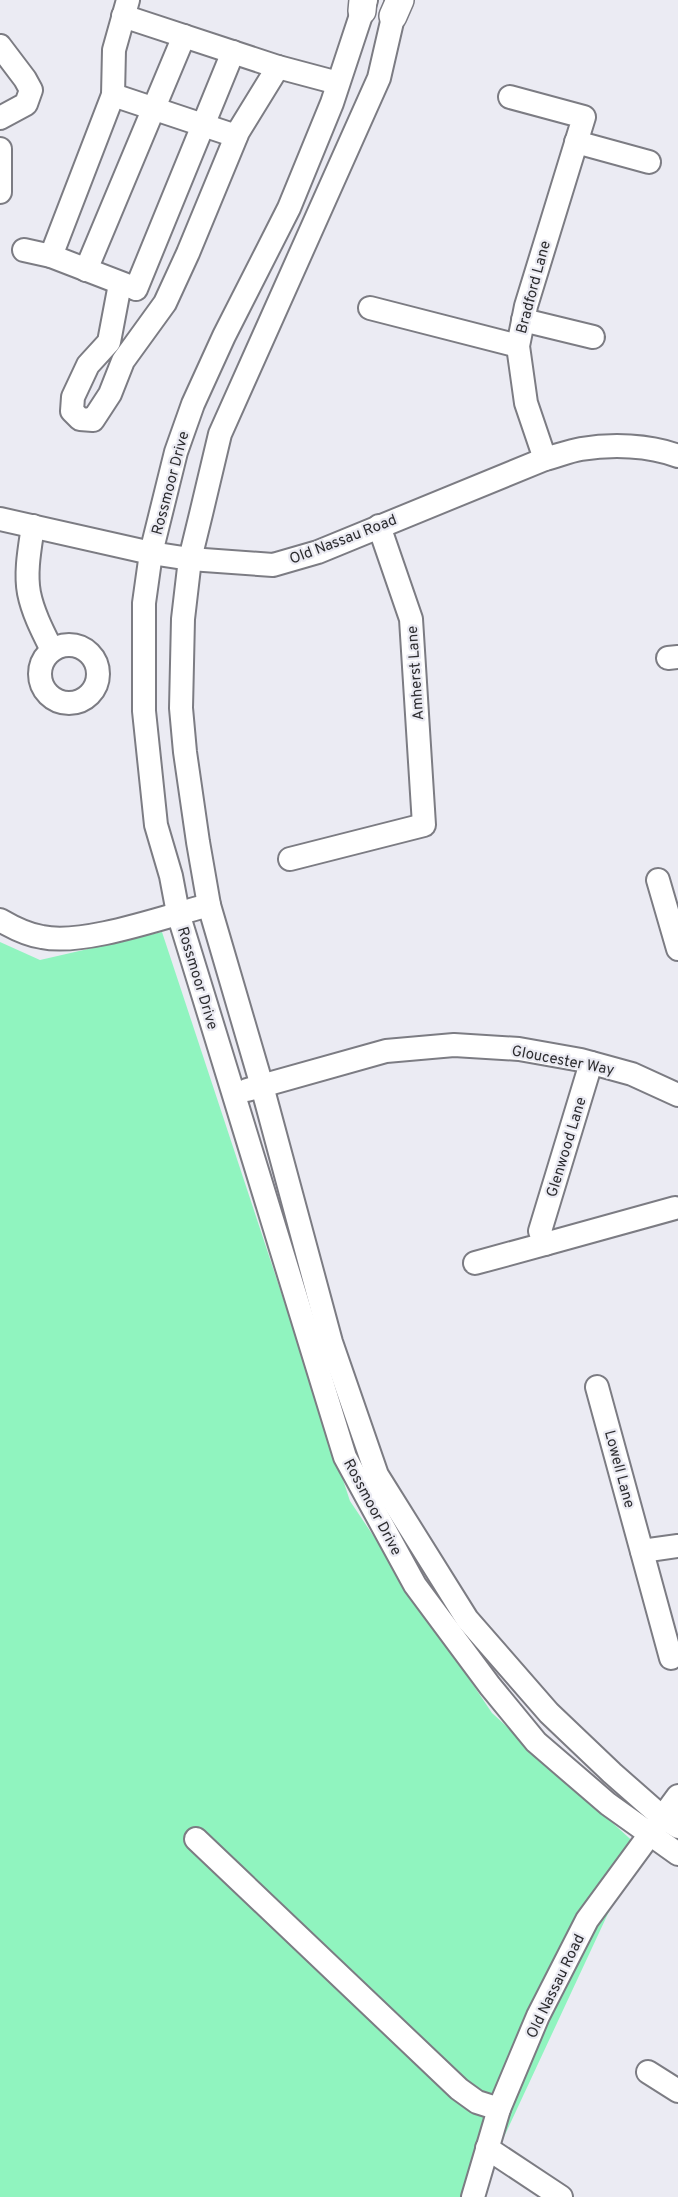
<svg xmlns="http://www.w3.org/2000/svg" width="678" height="2197" font-family="Overpass,sans-serif">
<rect width="100%" height="100%" fill="#ebebf3"/>
<path fill="#90f4bf" d="M 162,932 L 350,1501 L 492,1713 L 639,1847 L 476,2197 L 0,2197 L 0,942 L 40,960 Z"/>
<g fill="none" stroke-linecap="round" stroke-linejoin="round">
<g stroke="#7c7c83" stroke-width="26">
<g id="minor">
<path d="M 366,0 L 332,103 L 289,208 L 224,336 L 193,404 L 176,452 L 151,553 L 144,603 L 144,711 L 156,825 L 171,876 L 178,913 L 345,1457 L 415,1585 L 490,1686 L 536,1742 L 608,1804 L 678,1854"/>
<path d="M 397,0 L 379,78 L 220,434 L 201,514 L 190,559 L 183,619 L 181,708 L 185,752 L 198,842 L 209,905 L 262,1086 L 331,1342 L 377,1475 L 467,1619 L 549,1713 L 612,1773 L 662,1817 L 678,1827"/>
<path d="M 123,16 L 278,67 L 338,83"/>
<path d="M 0,46 L 25,79 L 31,90 L 26,104 L 0,118"/>
<path d="M 113,95 L 236,136"/>
<path d="M 510,97 L 584,117 L 526,306 L 518,346 L 526,403 L 545,459"/>
<path d="M 576,142 L 649,162"/>
<path d="M 0,149 L 0,192"/>
<path d="M 24,250 L 51,256 L 134,288"/>
<path d="M 51,256 L 113,95 L 114,50 L 128,0"/>
<path d="M 86,270 L 184,36"/>
<path d="M 120,284 L 109,342 L 88,365 L 73,397 L 72,411 L 80,419 L 93,420 L 110,394 L 123,361 L 165,303 L 188,253 L 238,132 L 278,67"/>
<path d="M 136,289 L 233,52"/>
<path d="M 370,308 L 518,346"/>
<path d="M 523,320 L 593,337"/>
<path d="M 0,519 L 151,553 L 190,559 L 273,565 L 318,552 L 545,459 C 557,456 569,451 581,449 C 612,444 649,445 678,456"/>
<path d="M 33,526 C 30,547 25,572 29,593 C 33,613 43,632 52,650"/>
<circle cx="69" cy="674" r="29"/>
<path d="M 668,658 L 678,657"/>
<path d="M 290,859 L 424,825 L 411,619 L 379,526"/>
<path d="M 658,880 L 678,949"/>
<path d="M 0,920 C 12,927 28,935 42,937 C 84,946 166,916 209,905"/>
<path d="M 591,1063 L 540,1231 L 545,1244 L 675,1208"/>
<path d="M 247,1090 L 386,1051 L 454,1045 L 519,1049 L 581,1060 L 632,1074 L 678,1095"/>
<path d="M 475,1263 L 545,1244"/>
<path d="M 597,1387 L 671,1658"/>
<path d="M 642,1551 L 678,1546"/>
<path d="M 196,1839 L 459,2089 L 477,2102 L 499,2109"/>
<path d="M 648,2072 L 678,2091"/>
<path d="M 487,2148 L 561,2197"/>
<path d="M 473,2197 L 499,2109 L 538,2016 L 587,1920 L 678,1796"/>
</g>
</g>
<g stroke="#7c7c83" stroke-width="30">
<g id="major">
<path d="M 362,11 L 363,0"/>
<path d="M 393,16 L 400,0"/>
</g>
</g>
<use href="#minor" stroke="#fff" stroke-width="22"/>
<use href="#major" stroke="#fff" stroke-width="27"/>
</g>
<g text-anchor="middle" stroke-width="4.5" stroke-linejoin="round" paint-order="stroke">
<g font-size="15" fill="#2c2c2f" stroke="#ebebf3">
<text transform="translate(533 287) rotate(-75)" y="5">Bradford Lane</text>
<text transform="translate(170 483) rotate(-75)" y="5">Rossmoor Drive</text>
<text transform="translate(343 539) rotate(-21)" y="5">Old Nassau Road</text>
<text transform="translate(415 673) rotate(-94)" y="5">Amherst Lane</text>
<text transform="translate(198 978) rotate(73)" y="5">Rossmoor Drive</text>
<text transform="translate(563 1060) rotate(11)" y="5">Gloucester Way</text>
<text transform="translate(566 1147) rotate(-73)" y="5">Glenwood Lane</text>
<text transform="translate(620 1469) rotate(75)" y="5">Lowell Lane</text>
<text transform="translate(373 1507) rotate(62)" y="5">Rossmoor Drive</text>
<text transform="translate(555 1986) rotate(-64)" y="5">Old Nassau Road</text>
</g>
</g>
</svg>
